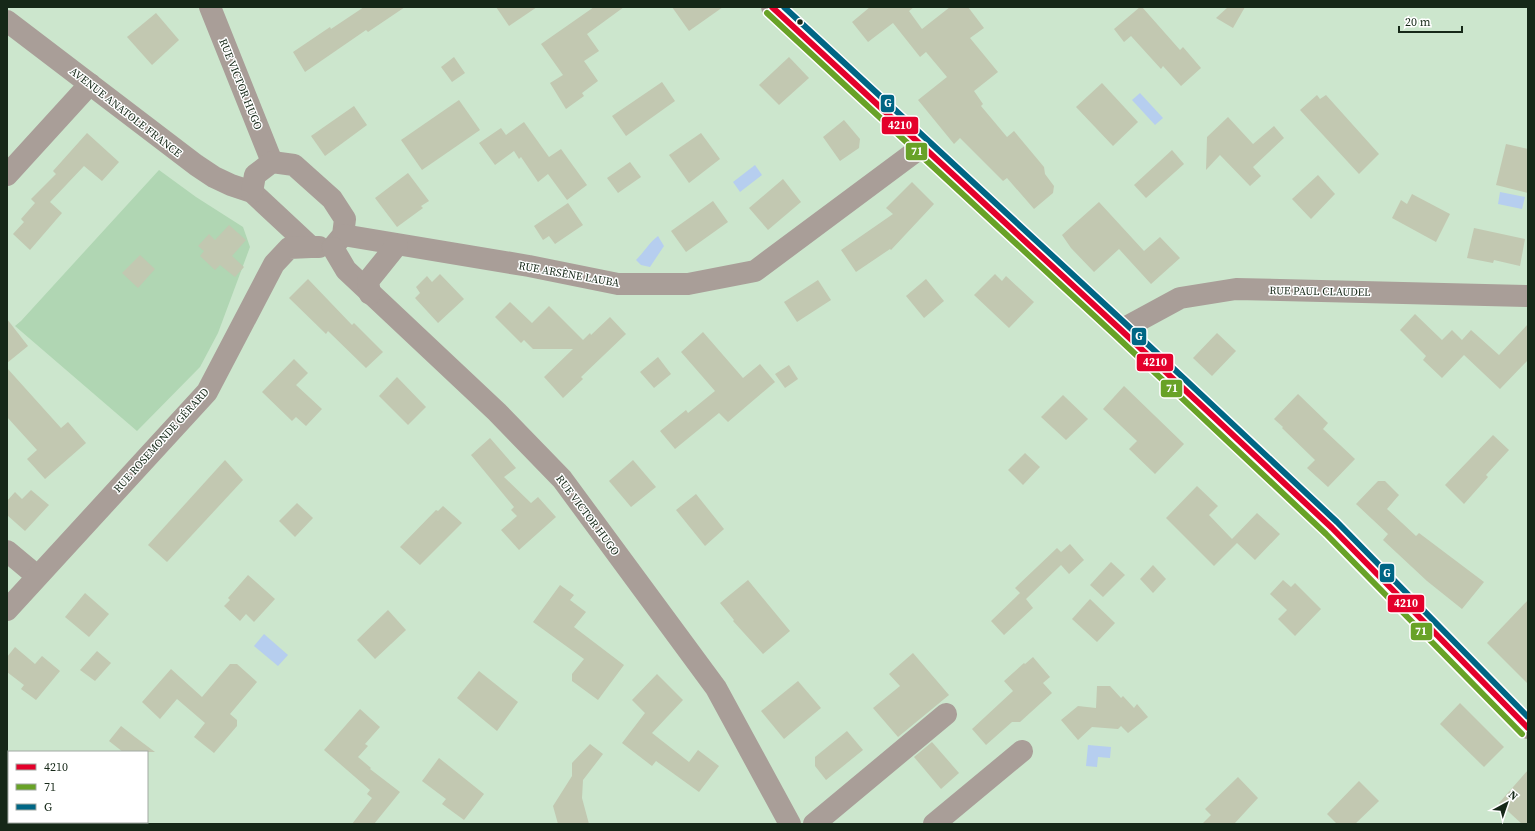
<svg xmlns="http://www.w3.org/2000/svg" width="1535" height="831" font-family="'Source Serif 4',serif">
<rect width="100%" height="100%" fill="#cce6cd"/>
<path fill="#b0d6b3" d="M 159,170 L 196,197 L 243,227 L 250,247 L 218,333 L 200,367 L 137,431 L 15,326 L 21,321 Z"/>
<g fill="#b6ceef">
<path d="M 1140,93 L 1163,118 L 1155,125 L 1132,100 Z"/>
<path d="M 755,165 L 762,175 L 740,192 L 733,182 Z"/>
<path d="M 1500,192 L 1525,197 L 1522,209 L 1498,204 Z"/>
<path d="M 658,236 L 664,246 L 650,267 L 641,265 L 636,260 C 644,252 649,243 658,236 Z"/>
<path d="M 264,634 L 288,655 L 278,666 L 254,646 Z"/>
<path d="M 1088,745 L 1111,747 L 1110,758 L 1098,757 L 1097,767 L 1086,766 Z"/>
</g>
<g fill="#c2c8b1">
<path d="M 364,7 L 405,7 L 368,32 L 366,30 L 305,72 L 293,52 L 330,27 L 331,29 Z"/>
<path d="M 496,7 L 537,7 L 509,26 Z"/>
<path d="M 594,7 L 624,7 L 587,34 L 599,51 L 584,61 L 598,81 L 582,93 L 584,96 L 566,109 L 550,83 L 563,75 L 541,44 Z"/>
<path d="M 672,7 L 723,7 L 689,31 Z"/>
<path d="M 870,7 L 914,7 L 909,11 L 922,29 L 950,7 L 968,7 L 984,28 L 970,38 L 998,72 L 974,91 L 983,104 L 981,106 L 1007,137 L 1014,131 L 1044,167 L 1045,174 L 1054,186 L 1053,193 L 1034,209 L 1007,178 L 1003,181 L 960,138 L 954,144 L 918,100 L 947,77 L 926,52 L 920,57 L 893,23 L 868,42 L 852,22 Z"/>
<path d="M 1140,7 L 1142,7 L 1180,50 L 1183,47 L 1201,68 L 1181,86 L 1163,66 L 1161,69 L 1131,36 L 1124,42 L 1114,29 Z"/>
<path d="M 1228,7 L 1245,7 L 1233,28 L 1216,18 Z"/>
<path d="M 156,13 L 179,40 L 152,65 L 127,37 Z"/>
<path d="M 454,57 L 465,73 L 452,82 L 441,67 Z"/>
<path d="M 789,57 L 809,78 L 779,105 L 759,85 Z"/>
<path d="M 662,82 L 675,101 L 626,136 L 612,116 Z"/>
<path d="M 1102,83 L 1138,122 L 1113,146 L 1076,107 Z"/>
<path d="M 1317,95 L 1320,99 L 1326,95 L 1379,154 L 1359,174 L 1300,110 Z"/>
<path d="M 459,100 L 480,130 L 422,170 L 401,140 Z"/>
<path d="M 354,106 L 367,125 L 325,156 L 311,136 Z"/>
<path d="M 1228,117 L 1253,144 L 1274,126 L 1284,138 L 1253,167 L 1261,176 L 1250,186 L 1220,155 L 1206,170 L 1207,137 Z"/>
<path d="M 844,120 L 860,139 L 859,148 L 840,161 L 823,137 Z"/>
<path d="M 524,122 L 549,157 L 561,149 L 587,185 L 567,200 L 548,174 L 538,182 L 521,157 L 519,159 L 514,151 L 495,165 L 479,143 L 501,128 L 506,135 Z"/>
<path d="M 87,133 L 119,162 L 102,181 L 84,166 L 50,202 L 62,213 L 30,250 L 13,234 L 24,222 L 21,219 L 35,203 L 31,199 L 56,174 L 53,171 Z"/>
<path d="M 701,133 L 720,159 L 689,183 L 669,155 Z"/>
<path d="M 1506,144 L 1528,149 L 1528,193 L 1496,185 Z"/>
<path d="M 1172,150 L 1184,164 L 1146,198 L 1134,185 Z"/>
<path d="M 630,162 L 641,177 L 618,193 L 607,178 Z"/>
<path d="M 408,173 L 429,201 L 421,206 L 423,208 L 397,227 L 375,198 Z"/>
<path d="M 1318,175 L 1335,194 L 1311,219 L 1292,199 Z"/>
<path d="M 783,179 L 801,202 L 768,230 L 749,208 Z"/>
<path d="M 912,182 L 934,204 L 891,250 L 890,249 L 856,272 L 841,250 L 893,214 L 886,208 Z"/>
<path d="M 1412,194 L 1450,214 L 1436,242 L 1392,218 L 1401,200 L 1407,204 Z"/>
<path d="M 713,201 L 728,222 L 686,252 L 671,231 Z"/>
<path d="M 1099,202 L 1144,251 L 1160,237 L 1180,258 L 1151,284 L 1119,249 L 1094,272 L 1071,248 L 1062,235 Z"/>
<path d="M 568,203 L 583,225 L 555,244 L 549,236 L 543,240 L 534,226 Z"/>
<path d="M 229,225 L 246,240 L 232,256 L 244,267 L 235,277 L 220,265 L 215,270 L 200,256 L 204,251 L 198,246 L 209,234 L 215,240 Z"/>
<path d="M 1474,228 L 1525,239 L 1520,266 L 1494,260 L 1493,263 L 1467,258 Z"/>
<path d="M 140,255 L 155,269 L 138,288 L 122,273 Z"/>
<path d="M 440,274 L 464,299 L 438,323 L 415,298 L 420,293 L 416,287 L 427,276 L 432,282 Z"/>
<path d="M 995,274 L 1002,281 L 1006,276 L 1034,302 L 1009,328 L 974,295 Z"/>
<path d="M 308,279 L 352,325 L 354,323 L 383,352 L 366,368 L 328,331 L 326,334 L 289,298 Z"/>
<path d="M 926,279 L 944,301 L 924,318 L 906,296 Z"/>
<path d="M 818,280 L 831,300 L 797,322 L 784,302 Z"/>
<path d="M 510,302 L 532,323 L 549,306 L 583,340 L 590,333 L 591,335 L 610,317 L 626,334 L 581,377 L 583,379 L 563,398 L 544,377 L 573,349 L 533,349 L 524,340 L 521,343 L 495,317 Z"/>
<path d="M 1415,314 L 1442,340 L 1452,330 L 1462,340 L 1471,330 L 1499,355 L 1528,324 L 1528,360 L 1500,389 L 1464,355 L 1442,378 L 1423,360 L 1426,356 L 1400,330 Z"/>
<path d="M 7,319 L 28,346 L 7,363 Z"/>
<path d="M 703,332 L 743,378 L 760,364 L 775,382 L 728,422 L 719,413 L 675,449 L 660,431 L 686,410 L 688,413 L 715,391 L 681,352 Z"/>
<path d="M 1217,333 L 1236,351 L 1212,376 L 1193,358 Z"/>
<path d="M 658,357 L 671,374 L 654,388 L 640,372 Z"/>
<path d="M 294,359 L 308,373 L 296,385 L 322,409 L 306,426 L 296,417 L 292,421 L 262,392 Z"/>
<path d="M 789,365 L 798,379 L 785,388 L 775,374 Z"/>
<path d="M 7,368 L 61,428 L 68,422 L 86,443 L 45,479 L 27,459 L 37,450 L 7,417 Z"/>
<path d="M 397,377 L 426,407 L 408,425 L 379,396 Z"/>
<path d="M 1124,386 L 1184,444 L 1155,474 L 1129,449 L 1137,441 L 1103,409 Z"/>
<path d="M 1298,394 L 1328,423 L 1323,429 L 1355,459 L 1328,487 L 1307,468 L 1315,460 L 1282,428 L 1283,427 L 1274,419 Z"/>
<path d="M 1063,395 L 1088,419 L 1066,440 L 1041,417 Z"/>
<path d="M 1493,435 L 1509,450 L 1486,475 L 1488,477 L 1464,504 L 1445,485 Z"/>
<path d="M 490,438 L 516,468 L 504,477 L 531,503 L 538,497 L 556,517 L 519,550 L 501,530 L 517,516 L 511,510 L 514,507 L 471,455 Z"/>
<path d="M 1025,453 L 1040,467 L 1023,485 L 1008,470 Z"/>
<path d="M 225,460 L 243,480 L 167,562 L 148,545 Z"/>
<path d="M 633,460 L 656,487 L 631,507 L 609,481 Z"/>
<path d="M 1378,481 L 1385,481 L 1399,495 L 1387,509 L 1416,536 L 1419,533 L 1484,582 L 1462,609 L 1427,581 L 1383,540 L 1388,534 L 1356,504 Z"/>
<path d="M 1197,486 L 1218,506 L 1209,515 L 1232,539 L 1257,513 L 1280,534 L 1255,560 L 1237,543 L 1214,566 L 1166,518 Z"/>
<path d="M 31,490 L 49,505 L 25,531 L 7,515 L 7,501 L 15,492 L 22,499 Z"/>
<path d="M 696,494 L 724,529 L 705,546 L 676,510 Z"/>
<path d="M 297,503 L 313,518 L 295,537 L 279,521 Z"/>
<path d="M 443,506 L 462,523 L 420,565 L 400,547 L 436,510 L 438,511 Z"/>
<path d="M 1070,544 L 1084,560 L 1069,574 L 1061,565 L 1026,599 L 1033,608 L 1004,635 L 991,621 L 1020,593 L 1015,588 L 1057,548 L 1061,552 Z"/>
<path d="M 1111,562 L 1125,575 L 1103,597 L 1090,585 Z"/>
<path d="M 1153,565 L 1166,579 L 1153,593 L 1140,579 Z"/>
<path d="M 248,575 L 275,599 L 254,622 L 246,614 L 240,621 L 224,606 L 230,600 L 228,598 Z"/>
<path d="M 748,580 L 790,631 L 763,654 L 733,621 L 734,620 L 720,603 Z"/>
<path d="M 1283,580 L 1291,587 L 1295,583 L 1321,609 L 1295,636 L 1278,619 L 1287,610 L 1270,594 Z"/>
<path d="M 560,585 L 574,595 L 570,600 L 586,612 L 574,627 L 624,665 L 598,700 L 572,681 L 572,674 L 584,659 L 533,622 Z"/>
<path d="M 85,593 L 109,614 L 89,637 L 65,617 Z"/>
<path d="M 1090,599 L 1115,623 L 1097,642 L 1072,619 Z"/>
<path d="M 1528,600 L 1528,684 L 1487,643 Z"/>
<path d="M 388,610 L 406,630 L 375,659 L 357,640 Z"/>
<path d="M 15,647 L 35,664 L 42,656 L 60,671 L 36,700 L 21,689 L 24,685 L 7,672 L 7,657 Z"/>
<path d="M 97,651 L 111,663 L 95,681 L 80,670 Z"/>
<path d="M 913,653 L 949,695 L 898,737 L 873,708 L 900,686 L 889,674 Z"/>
<path d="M 1033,657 L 1050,677 L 1043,683 L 1052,693 L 1020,722 L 1012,722 L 986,745 L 972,729 L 1013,691 L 1004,681 L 1024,663 L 1025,664 Z"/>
<path d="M 230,664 L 237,664 L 257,682 L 230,714 L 237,720 L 237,726 L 214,753 L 194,737 L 205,723 L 177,699 L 160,719 L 142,702 L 171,669 L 202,697 Z"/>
<path d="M 479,671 L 518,702 L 497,731 L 457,698 Z"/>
<path d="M 657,674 L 683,700 L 652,733 L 689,762 L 698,750 L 719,766 L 699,792 L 656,761 L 652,766 L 622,743 L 645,713 L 632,700 Z"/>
<path d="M 798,681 L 821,708 L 784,739 L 761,711 Z"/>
<path d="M 1097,686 L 1110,686 L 1121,698 L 1123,696 L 1134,708 L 1137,704 L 1148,717 L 1128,733 L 1121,726 L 1118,729 L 1092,727 L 1078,740 L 1061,720 L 1078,706 L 1096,708 Z"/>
<path d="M 1460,703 L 1504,747 L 1484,767 L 1440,724 Z"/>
<path d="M 360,709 L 380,727 L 365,744 L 368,746 L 358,757 L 371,768 L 370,769 L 400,792 L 374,824 L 352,824 L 372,798 L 367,794 L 370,790 L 324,750 Z"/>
<path d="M 121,726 L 135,737 L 155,752 L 123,752 L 109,741 Z"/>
<path d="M 847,731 L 863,750 L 826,780 L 815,766 L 815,757 Z"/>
<path d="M 932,742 L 959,773 L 941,789 L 914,757 Z"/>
<path d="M 590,744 L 603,754 L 583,780 L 582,798 L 589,824 L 558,824 L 553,806 L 572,776 L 572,763 Z"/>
<path d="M 439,758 L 484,794 L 464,820 L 442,804 L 446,799 L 422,781 Z"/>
<path d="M 1528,770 L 1528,824 L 1522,824 L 1499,803 Z"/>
<path d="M 1238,777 L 1258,798 L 1234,824 L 1202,824 L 1211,815 L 1205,809 Z"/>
<path d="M 1359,781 L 1379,801 L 1355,824 L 1337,824 L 1327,814 Z"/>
</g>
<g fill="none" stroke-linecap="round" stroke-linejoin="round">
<g stroke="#a99e98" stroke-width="22">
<path d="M 210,7 L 272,162"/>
<path d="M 772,7 L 1121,330 L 1332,528 L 1528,728"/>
<path d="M 7,21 L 196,165 L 214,177 L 231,185 L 252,192 L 311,247 L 319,247"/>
<path d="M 7,175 L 90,84"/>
<path d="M 252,192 L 255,175 L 272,162 L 294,165 L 332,199 L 345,219 L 343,235 L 333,247"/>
<path d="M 343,235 L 529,266 L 618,284 L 688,284 L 755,271 L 923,146"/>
<path d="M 333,248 L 346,270 L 497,412 L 562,479 L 716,688 L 790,824"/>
<path d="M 370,294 L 368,281 L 397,245"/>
<path d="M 1121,330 L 1180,298 L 1236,289 L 1528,296"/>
<path d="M 7,551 L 37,576"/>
<path d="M 7,610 L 207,392 L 274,264 L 289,248 L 311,247"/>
<path d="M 814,824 L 946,714"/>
<path d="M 934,824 L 1022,751"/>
</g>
<g stroke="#fff" stroke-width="9">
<path id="bus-1" d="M 772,7 L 1121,330 L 1332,528 L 1528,728"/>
</g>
<g stroke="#fff" stroke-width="9">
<path id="bus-2" d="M 767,13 L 1116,336 L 1326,534 L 1522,734"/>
</g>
<g stroke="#fff" stroke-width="9">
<path id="bus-3" d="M 784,7 L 1126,324 L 1337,522 L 1528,717"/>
</g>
<use href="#bus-1" stroke="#e4002b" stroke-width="6"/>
<use href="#bus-2" stroke="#68a227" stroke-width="6"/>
<use href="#bus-3" stroke="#006685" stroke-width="6"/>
</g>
<circle fill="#162818" stroke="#fff" stroke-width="1.5" cx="800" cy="22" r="3.5"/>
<g text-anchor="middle" stroke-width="3" stroke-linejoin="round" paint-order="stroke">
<g font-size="11" fill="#162818" stroke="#fff">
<text transform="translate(241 84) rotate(68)" y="4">RUE VICTOR HUGO</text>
<text transform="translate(126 112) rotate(38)" y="4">AVENUE ANATOLE FRANCE</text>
<text transform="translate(569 274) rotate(10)" y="4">RUE ARSÈNE LAUBA</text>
<text transform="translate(1320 291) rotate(1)" y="4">RUE PAUL CLAUDEL</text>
<text transform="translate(161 440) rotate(-48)" y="4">RUE ROSEMONDE GÉRARD</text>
<text transform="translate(588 515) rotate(53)" y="4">RUE VICTOR HUGO</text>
</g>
</g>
<g stroke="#fff" stroke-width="1.5">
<rect x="880" y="94" width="15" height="19" rx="4" fill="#006685"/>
<rect x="881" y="116" width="38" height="19" rx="4" fill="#e4002b"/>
<rect x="905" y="142" width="23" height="19" rx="4" fill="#68a227"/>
<rect x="1131" y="327" width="16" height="19" rx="4" fill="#006685"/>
<rect x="1136" y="353" width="38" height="19" rx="4" fill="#e4002b"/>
<rect x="1160" y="379" width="23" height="19" rx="4" fill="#68a227"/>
<rect x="1379" y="563" width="16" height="20" rx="4" fill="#006685"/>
<rect x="1387" y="594" width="38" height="19" rx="4" fill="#e4002b"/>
<rect x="1410" y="622" width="23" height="19" rx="4" fill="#68a227"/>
</g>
<g font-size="11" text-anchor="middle" font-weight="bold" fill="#fff">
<text x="888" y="107">G</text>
<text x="900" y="129">4210</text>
<text x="917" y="155">71</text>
<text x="1139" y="340">G</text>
<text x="1155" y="366">4210</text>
<text x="1172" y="392">71</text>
<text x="1387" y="577">G</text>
<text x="1406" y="607">4210</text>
<text x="1421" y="635">71</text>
</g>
<rect width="1535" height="831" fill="none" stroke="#162818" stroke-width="16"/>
<rect x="8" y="751" width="140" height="72" fill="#ffffff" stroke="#a2a9a3"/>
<rect x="16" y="764" width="20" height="6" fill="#e4002b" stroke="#a2a9a3"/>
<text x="44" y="771" font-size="12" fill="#162818">4210</text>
<rect x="16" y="784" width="20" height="6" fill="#68a227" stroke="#a2a9a3"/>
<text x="44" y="791" font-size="12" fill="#162818">71</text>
<rect x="16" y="804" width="20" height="6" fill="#006685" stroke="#a2a9a3"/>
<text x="44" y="811" font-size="12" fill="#162818">G</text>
<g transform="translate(1507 803) rotate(40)" stroke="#ffffff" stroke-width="3" paint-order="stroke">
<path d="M0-3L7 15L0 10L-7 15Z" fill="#162818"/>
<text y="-6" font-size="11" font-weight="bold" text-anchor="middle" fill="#162818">N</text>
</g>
<path d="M1399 26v6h63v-6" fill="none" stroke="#162818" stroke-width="2"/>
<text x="1405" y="26" font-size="12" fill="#162818" stroke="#ffffff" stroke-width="3" paint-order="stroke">20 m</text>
</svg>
